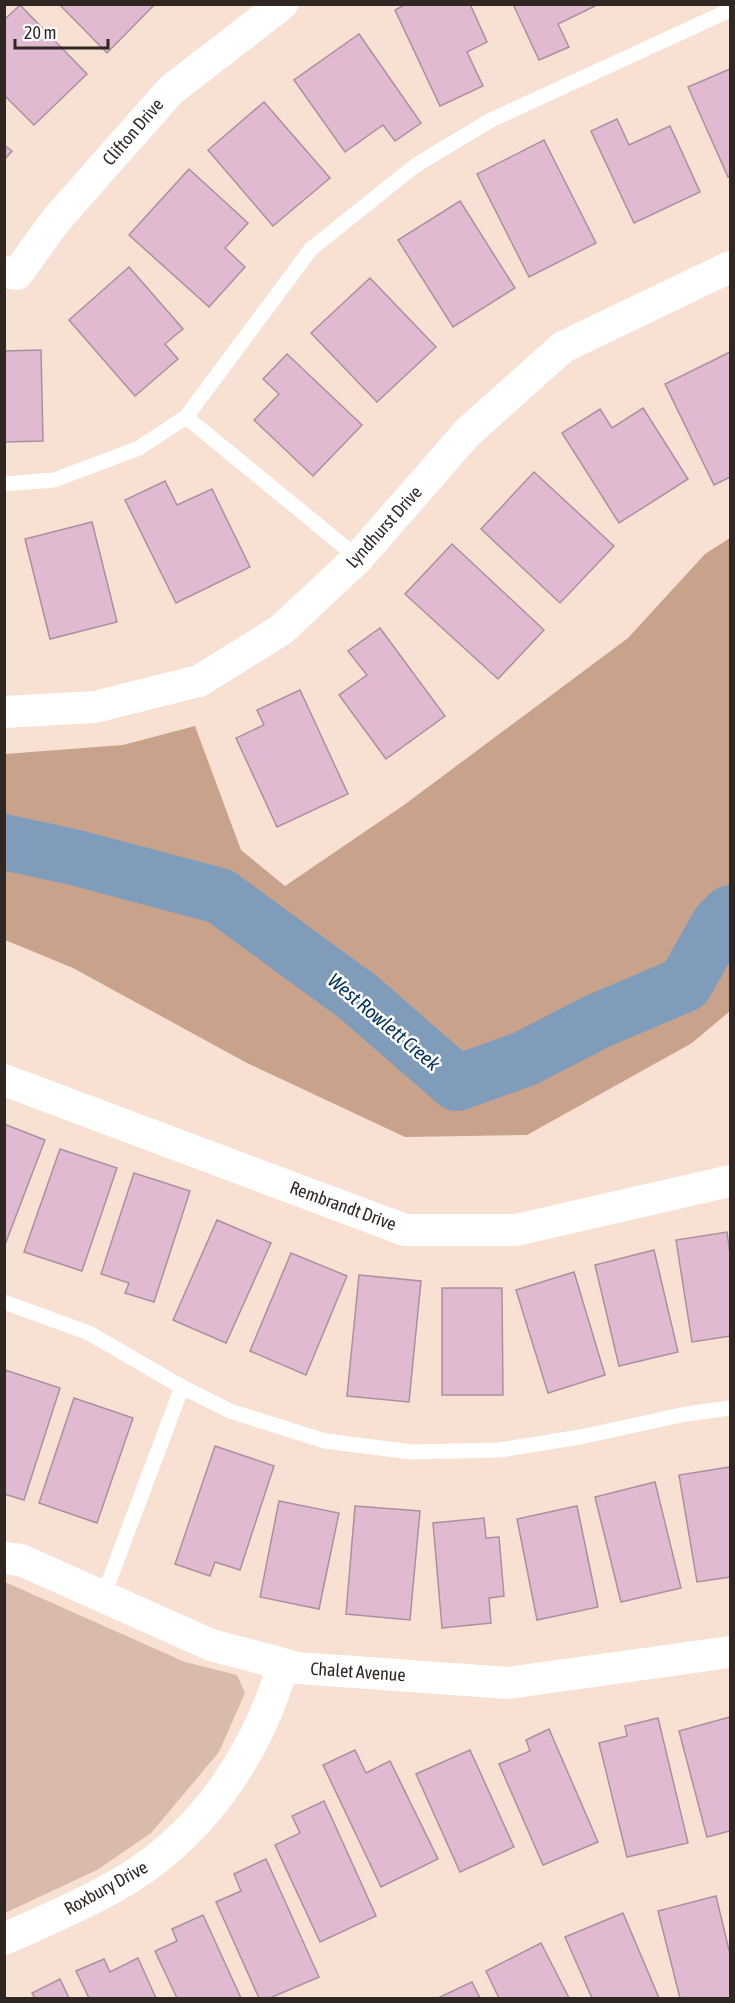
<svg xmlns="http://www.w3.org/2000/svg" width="735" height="2003" font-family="'Asap Condensed',sans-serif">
<rect width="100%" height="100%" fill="#f8e0d3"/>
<path fill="#d9bbab" d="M 5,1582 L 185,1662 L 237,1675 L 245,1693 L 219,1752 L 151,1833 L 97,1870 L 5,1913 Z"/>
<path fill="#c9a28c" d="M 730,538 L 730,1011 L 692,1043 L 527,1135 L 405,1137 L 247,1063 L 73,968 L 5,940 L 5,754 L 123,745 L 195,726 L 241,850 L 285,886 L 404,805 L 628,638 L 705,554 Z"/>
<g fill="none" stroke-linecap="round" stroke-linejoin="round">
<path stroke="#7f9cba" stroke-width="56" d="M 4,842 L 73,857 L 220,896 L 358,997 L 457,1083 L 524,1059 L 598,1021 L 685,984 L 719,924 L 730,913"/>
</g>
<g fill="#e1b9d0" stroke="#a8929f" stroke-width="1.5">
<path d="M 59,4 L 155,4 L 107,53 Z"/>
<path d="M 406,4 L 470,4 L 487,42 L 467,52 L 483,86 L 440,106 L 395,10 Z"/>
<path d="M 513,4 L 599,4 L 558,24 L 569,47 L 539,60 Z"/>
<path d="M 20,5 L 87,74 L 34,125 L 4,95 L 4,20 Z"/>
<path d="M 359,34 L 421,123 L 395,141 L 383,125 L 345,152 L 294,80 Z"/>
<path d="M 730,69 L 730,176 L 728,177 L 688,87 Z"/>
<path d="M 264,102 L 330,178 L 273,226 L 208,150 Z"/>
<path d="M 617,119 L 629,145 L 670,126 L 700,192 L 634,223 L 591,131 Z"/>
<path d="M 544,140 L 596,243 L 529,277 L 477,174 Z"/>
<path d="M 4,145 L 12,151 L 4,160 Z"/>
<path d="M 189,169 L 248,223 L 225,248 L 245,267 L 209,307 L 129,235 Z"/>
<path d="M 460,201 L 515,288 L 453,327 L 398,240 Z"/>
<path d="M 129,267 L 183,329 L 165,344 L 178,359 L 135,396 L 69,320 Z"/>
<path d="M 370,278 L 436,347 L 377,402 L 311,333 Z"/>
<path d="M 41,350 L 43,441 L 4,442 L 4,351 Z"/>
<path d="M 730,352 L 730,477 L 714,485 L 665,384 Z"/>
<path d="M 287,354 L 362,425 L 313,476 L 254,420 L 279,394 L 263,379 Z"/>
<path d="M 643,408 L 688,479 L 619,523 L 562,433 L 600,409 L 612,428 Z"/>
<path d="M 534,472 L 614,546 L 560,603 L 481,529 Z"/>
<path d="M 165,481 L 177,505 L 212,489 L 250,567 L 176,603 L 125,500 Z"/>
<path d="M 92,522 L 117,622 L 50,639 L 25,539 Z"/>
<path d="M 452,544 L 544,630 L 498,679 L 405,594 Z"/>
<path d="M 380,628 L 445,716 L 386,759 L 339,695 L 367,675 L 348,651 Z"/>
<path d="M 300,690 L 348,794 L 277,827 L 236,738 L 264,725 L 257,710 Z"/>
<path d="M 4,1124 L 45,1140 L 6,1242 L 4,1241 Z"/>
<path d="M 60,1149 L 117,1168 L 82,1271 L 24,1252 Z"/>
<path d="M 134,1173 L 190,1191 L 154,1302 L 125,1293 L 129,1283 L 101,1274 Z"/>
<path d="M 217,1220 L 271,1243 L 226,1343 L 173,1320 Z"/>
<path d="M 727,1232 L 730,1253 L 730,1336 L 692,1342 L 676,1240 Z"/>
<path d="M 654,1250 L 678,1352 L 619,1366 L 595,1265 Z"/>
<path d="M 291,1253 L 347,1276 L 306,1375 L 250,1351 Z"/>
<path d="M 574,1272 L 605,1375 L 548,1393 L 516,1290 Z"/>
<path d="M 359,1275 L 421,1281 L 409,1402 L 347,1396 Z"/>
<path d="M 442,1288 L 502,1288 L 503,1395 L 442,1395 Z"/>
<path d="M 5,1370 L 60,1388 L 24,1500 L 4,1494 Z"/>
<path d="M 74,1398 L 133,1418 L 97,1523 L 39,1503 Z"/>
<path d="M 215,1446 L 274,1466 L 240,1570 L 215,1562 L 210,1576 L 175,1564 Z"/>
<path d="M 730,1467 L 730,1577 L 697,1582 L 679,1475 Z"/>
<path d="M 655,1482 L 681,1588 L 621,1602 L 595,1497 Z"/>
<path d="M 279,1501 L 339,1513 L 319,1609 L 260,1597 Z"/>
<path d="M 355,1506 L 420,1511 L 410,1620 L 346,1614 Z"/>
<path d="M 577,1506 L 598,1607 L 537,1620 L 517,1519 Z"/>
<path d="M 484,1518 L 486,1538 L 499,1537 L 504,1596 L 489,1598 L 491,1623 L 442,1628 L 433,1523 Z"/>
<path d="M 730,1717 L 730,1831 L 707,1837 L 679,1731 Z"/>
<path d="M 658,1718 L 688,1843 L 627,1857 L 599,1743 L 627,1736 L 625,1726 Z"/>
<path d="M 549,1729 L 598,1842 L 543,1865 L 499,1764 L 530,1751 L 526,1740 Z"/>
<path d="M 355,1750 L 366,1773 L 390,1761 L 438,1859 L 381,1887 L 323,1765 Z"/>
<path d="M 470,1750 L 514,1847 L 460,1872 L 416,1774 Z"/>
<path d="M 324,1801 L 376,1916 L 320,1942 L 275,1845 L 300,1833 L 292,1816 Z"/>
<path d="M 266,1859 L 319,1977 L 270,1998 L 259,1998 L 216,1902 L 241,1891 L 234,1874 Z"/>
<path d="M 716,1896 L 730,1954 L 730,1998 L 680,1998 L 658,1911 Z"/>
<path d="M 623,1913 L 659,1998 L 592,1998 L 565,1937 Z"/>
<path d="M 203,1915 L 241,1998 L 177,1998 L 155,1951 L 177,1941 L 172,1929 Z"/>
<path d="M 541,1943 L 569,1998 L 499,1998 L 486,1971 Z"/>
<path d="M 138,1958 L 156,1998 L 89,1998 L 76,1971 L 104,1959 L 110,1972 Z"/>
<path d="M 60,1979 L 69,1998 L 35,1998 L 32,1993 Z"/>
<path d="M 472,1982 L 480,1998 L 440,1998 L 440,1997 Z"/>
</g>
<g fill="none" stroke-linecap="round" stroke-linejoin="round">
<g stroke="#fff" stroke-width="15">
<path d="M 186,417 L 311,249 L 416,165 L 491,120 L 730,10"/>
<path d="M 4,484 L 54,480 L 139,448 L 186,417 L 358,558"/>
<path d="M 4,1302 L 89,1333 L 182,1387 L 230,1411 L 325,1441 L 412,1452 L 500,1450 L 580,1437 L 686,1414 L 730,1408"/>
<path d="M 103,1597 L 182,1387"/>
</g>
<g stroke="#fff" stroke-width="32">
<path d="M 4,272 L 17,274 L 56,220 L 171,90 L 282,4"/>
<path d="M 4,712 L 95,707 L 199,681 L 281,630 L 358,558 L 467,433 L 563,347 L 730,267"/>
<path d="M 4,1080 L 405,1230 L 516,1230 L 730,1181"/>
<path d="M 4,1558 L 21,1560 L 211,1645 L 298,1668 L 508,1683 L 730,1652"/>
<path d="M 4,1939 C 40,1923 78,1907 112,1888 C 199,1840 255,1759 283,1665"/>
</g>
</g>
<g text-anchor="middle" stroke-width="5" stroke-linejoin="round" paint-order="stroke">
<g font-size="18" fill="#302722" stroke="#fff">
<text transform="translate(133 132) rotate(-49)" y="6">Clifton Drive</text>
<text transform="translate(384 527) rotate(-48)" y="6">Lyndhurst Drive</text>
<text transform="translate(343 1206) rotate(20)" y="6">Rembrandt Drive</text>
<text transform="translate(358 1672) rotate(4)" y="6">Chalet Avenue</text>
<text transform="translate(106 1888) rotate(-29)" y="6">Roxbury Drive</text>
</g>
<g font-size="20" font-style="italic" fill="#03325a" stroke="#fff">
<text transform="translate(384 1022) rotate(40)" y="7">West Rowlett Creek</text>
</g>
</g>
<rect width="735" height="2003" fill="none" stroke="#302722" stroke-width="12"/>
<path d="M15 39v9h93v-9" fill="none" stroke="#302722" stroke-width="3"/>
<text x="24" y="39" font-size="18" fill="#302722" stroke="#ffffff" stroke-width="4.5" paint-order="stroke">20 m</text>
</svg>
